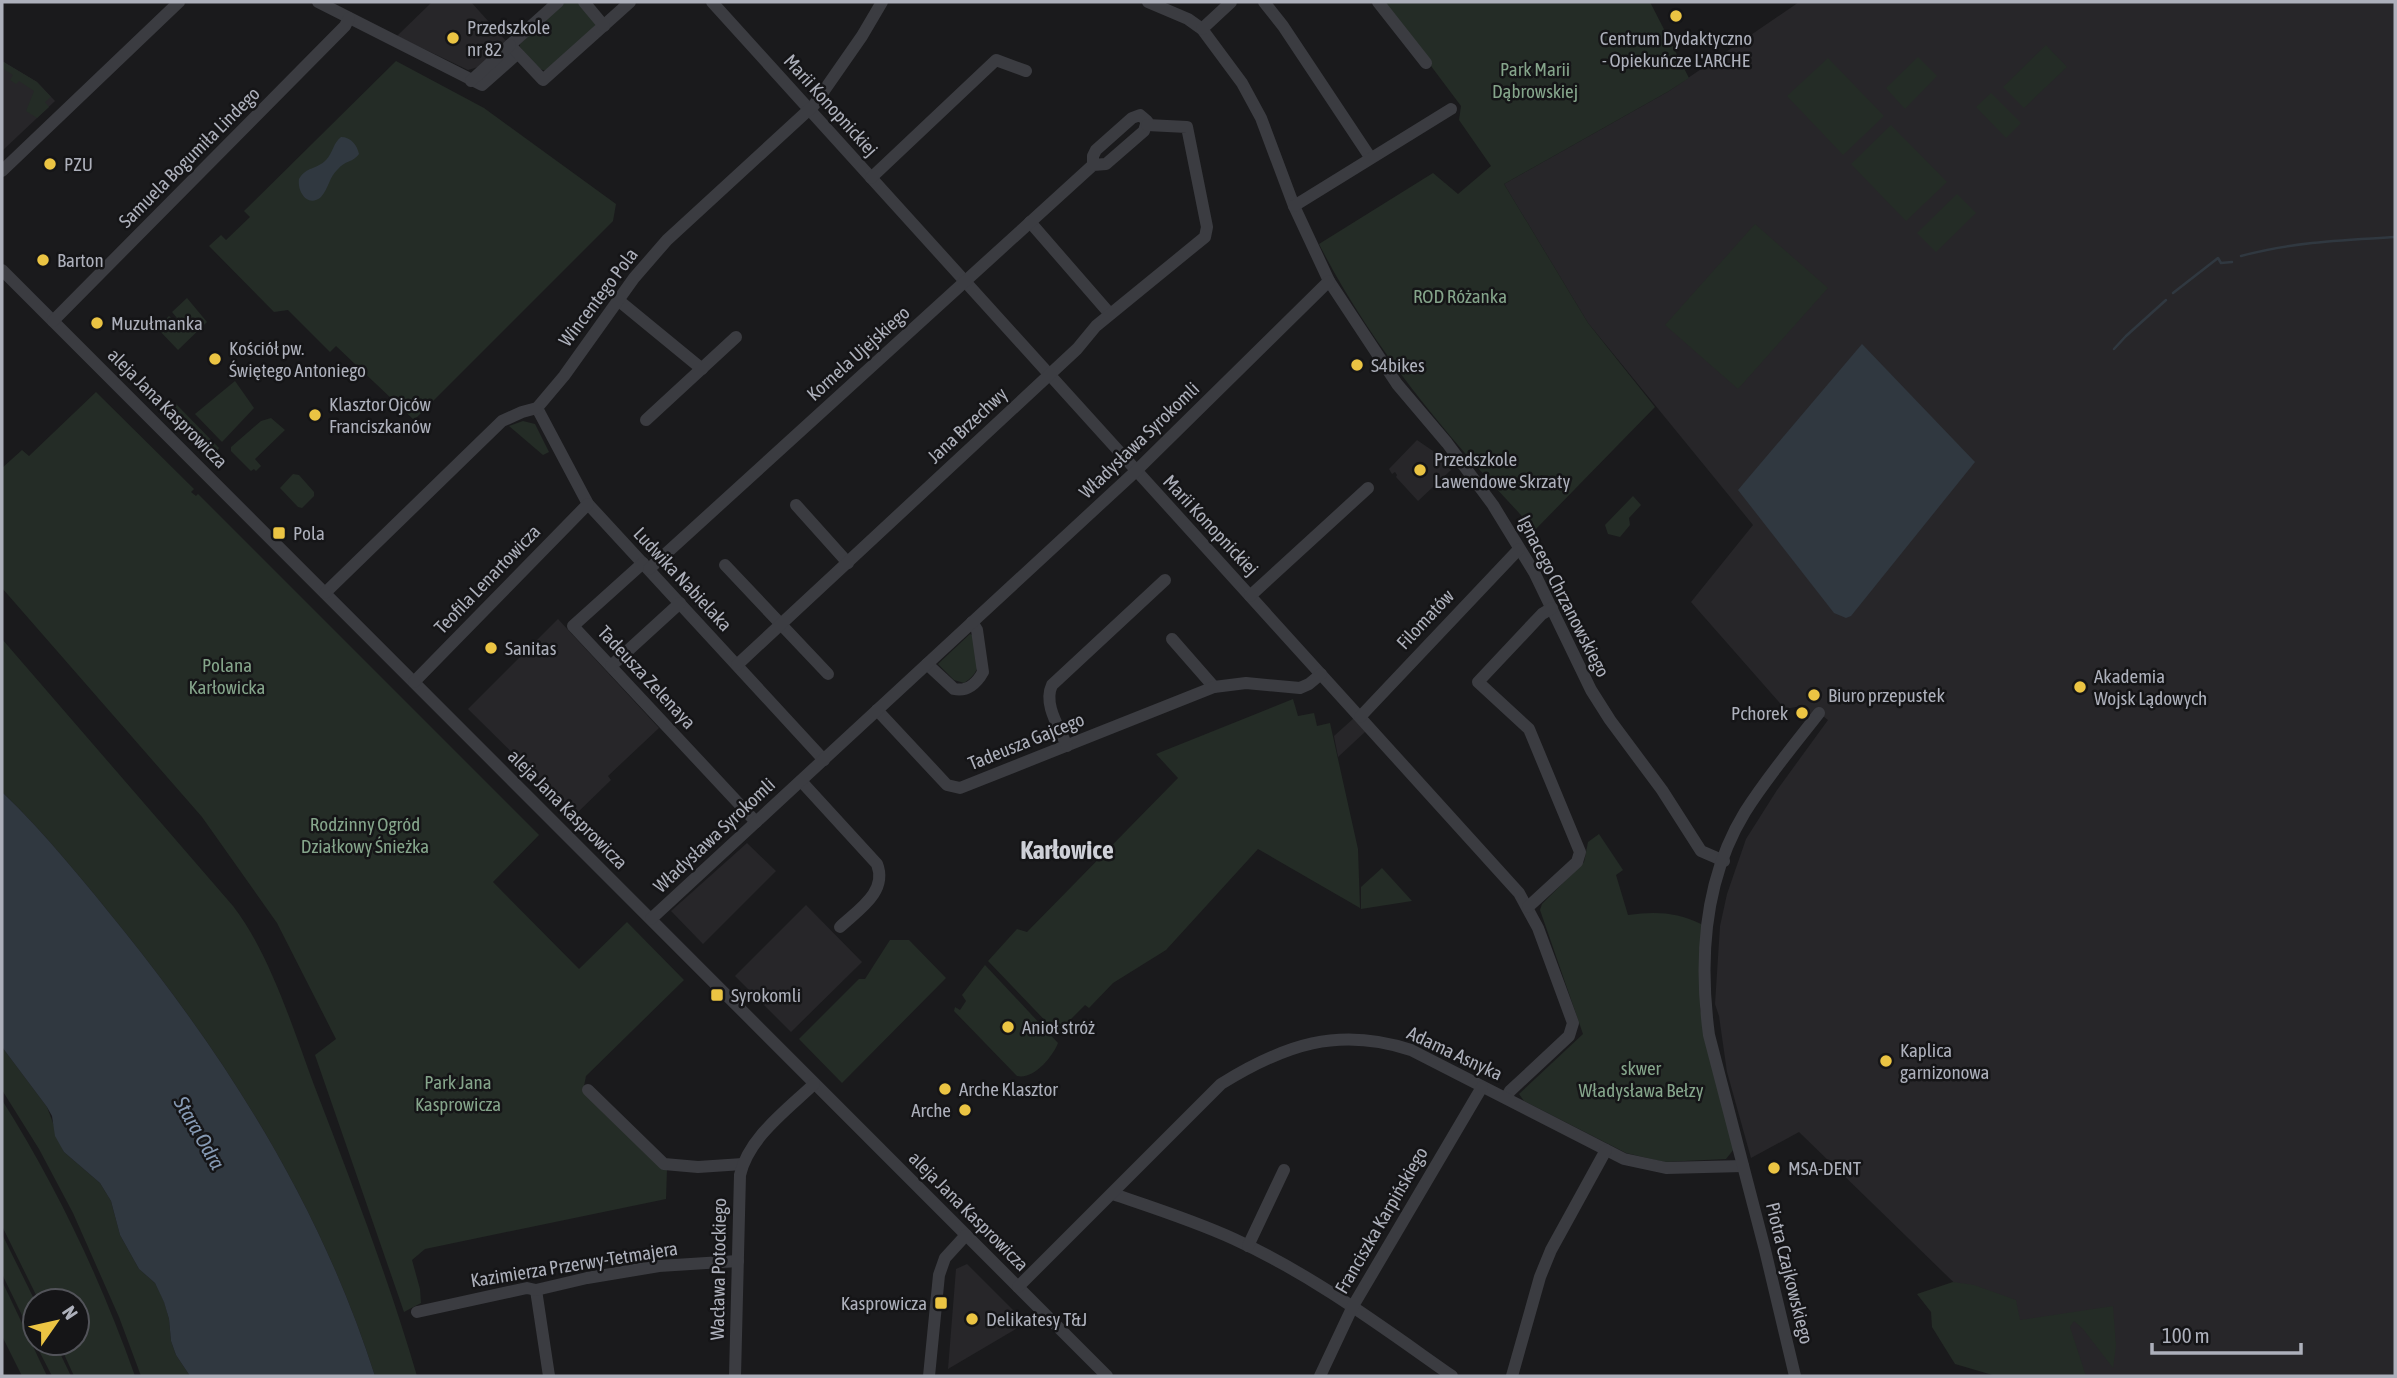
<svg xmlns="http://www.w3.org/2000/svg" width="2397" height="1378" font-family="'Asap Condensed',sans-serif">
<rect width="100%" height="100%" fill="#1a1a1c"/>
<g fill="#272629">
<path d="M 432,2 L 471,2 L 506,41 L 478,67 L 468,70 L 397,36 Z"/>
<path d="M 1799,2 L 2395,2 L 2395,1376 L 2050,1376 L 1799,1132 L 1751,1158 L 1727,1072 L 1719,1016 L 1715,1004 L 1720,926 L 1727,894 L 1746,839 L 1777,790 L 1828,720 L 1815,710 L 1809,717 L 1796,707 L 1785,709 L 1691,602 L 1753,525 L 1588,323 L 1504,184 L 1669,91 Z"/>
<path d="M 2,61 L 37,82 L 55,101 L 2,151 Z"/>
<path d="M 1417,440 L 1433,451 L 1451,470 L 1418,501 L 1396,477 L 1397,475 L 1395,472 L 1392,474 L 1389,469 Z"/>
<path d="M 558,619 L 659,728 L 608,776 L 611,780 L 575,815 L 468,709 Z"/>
<path d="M 1354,718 L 1366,731 L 1338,757 L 1334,736 Z"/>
<path d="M 747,843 L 776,871 L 703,944 L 671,911 Z"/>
<path d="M 806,905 L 862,962 L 791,1032 L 735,976 Z"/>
<path d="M 967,1264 L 1026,1323 L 948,1369 L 956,1269 Z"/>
</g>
<g fill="#242c26">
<path d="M 563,2 L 579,3 L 596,24 L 595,27 L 547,71 L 539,69 L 520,47 L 520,44 Z"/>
<path d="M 1383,2 L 1650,2 L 1689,78 L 1669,91 L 1504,184 L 1588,323 L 1655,407 L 1535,530 C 1453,443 1374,352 1319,244 L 1433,173 L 1458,194 L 1491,166 L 1459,120 L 1461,106 Z"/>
<path d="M 2046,45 L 2067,67 L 2024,108 L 2003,87 Z"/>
<path d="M 1918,57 L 1937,76 L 1905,109 L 1886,88 Z"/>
<path d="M 1828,58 L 1884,116 L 1843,155 L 1787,96 Z"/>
<path d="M 2,61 L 37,82 L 51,97 L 45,102 L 49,107 L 37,118 L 26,111 L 34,91 L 19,81 L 16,84 L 10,80 L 13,75 L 2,68 Z"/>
<path d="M 396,61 L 484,108 L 616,204 L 613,221 L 414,420 L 336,346 L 330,352 L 288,310 L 274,312 L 209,246 L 221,235 L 226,240 L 250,217 L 244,211 Z"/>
<path d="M 1991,93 L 2021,123 L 2006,138 L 1976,107 Z"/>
<path d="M 1891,125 L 1947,182 L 1906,221 L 1851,164 Z"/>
<path d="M 1957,194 L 1976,213 L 1936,252 L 1917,233 Z"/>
<path d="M 1755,224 L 1828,288 L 1738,389 L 1665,325 Z"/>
<path d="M 187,298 L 207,322 L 178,350 L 157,328 L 169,316 L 174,320 L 177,318 L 172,312 Z"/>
<path d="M 235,381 L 254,408 L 222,442 L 195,414 Z"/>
<path d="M 96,392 L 194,489 L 191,492 L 196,496 L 198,494 L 539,835 L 493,882 L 579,969 L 627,922 L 684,980 L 586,1076 L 583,1091 L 667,1169 L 666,1199 L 425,1249 L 412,1260 L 420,1289 L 421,1303 L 404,1312 L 315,1055 L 336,1039 L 277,923 L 202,817 L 2,588 L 2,468 L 22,450 L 29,456 Z"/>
<path d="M 176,404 L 219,448 L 216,453 L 212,453 L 170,410 Z"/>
<path d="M 271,418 L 285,430 L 255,459 L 261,466 L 256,471 L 254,469 L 251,471 L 231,451 L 231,447 L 261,421 Z"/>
<path d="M 523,421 L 535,424 L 549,452 L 543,455 L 509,426 Z"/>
<path d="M 293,474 L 299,475 L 314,492 L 314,496 L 302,508 L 298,507 L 280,488 Z"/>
<path d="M 1633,496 L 1641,505 L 1629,518 L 1630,525 L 1620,537 L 1608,534 L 1605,525 Z"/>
<path d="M 970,634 L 974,636 C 977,659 985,669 964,683 L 954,680 L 938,664 Z"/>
<path d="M 2,639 L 233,906 C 269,952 293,1028 314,1085 C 351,1181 388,1277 417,1376 L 375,1376 C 322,1210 233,1067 124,931 C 86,884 46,834 2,792 Z"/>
<path d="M 1293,699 L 1298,716 L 1314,713 L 1317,726 L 1330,723 L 1358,849 L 1360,908 L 1258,849 L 1166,950 L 1113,983 L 1089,1008 L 1085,1005 L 1057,1033 L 988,961 L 1017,929 L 1027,932 L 1178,778 L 1156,754 Z"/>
<path d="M 1599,834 L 1623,870 L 1616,875 L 1628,915 C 1655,911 1677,912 1701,924 L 1700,1009 L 1734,1149 L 1726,1159 L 1664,1162 L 1626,1153 L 1524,1101 L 1519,1094 L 1583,1034 L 1540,910 L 1542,904 L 1584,862 L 1588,842 Z"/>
<path d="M 1382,868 L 1412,901 L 1361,909 L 1361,887 Z"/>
<path d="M 890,940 L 909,940 L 946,978 L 842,1083 L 799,1039 L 859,979 L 865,979 Z"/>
<path d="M 985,965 L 1058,1043 C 1052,1058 1033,1080 1017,1076 L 954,1011 L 955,1007 L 960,1010 L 966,1001 L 962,995 Z"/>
<path d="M 2,1047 L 47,1107 L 64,1152 L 100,1183 L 111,1201 L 120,1235 L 139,1269 L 155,1283 L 164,1301 L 169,1319 L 171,1341 L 176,1355 L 190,1376 L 141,1376 L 119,1317 L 73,1213 L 39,1149 L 2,1090 Z"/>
<path d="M 2,1100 C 57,1187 101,1280 135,1376 L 74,1376 L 59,1343 L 77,1343 L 77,1301 L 39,1301 L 2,1226 Z"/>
<path d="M 2,1234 L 35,1301 L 35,1342 L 2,1274 Z"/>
<path d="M 2,1281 L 47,1376 L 22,1376 L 2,1336 Z"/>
<path d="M 1953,1282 L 1974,1285 L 2016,1300 L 2020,1320 L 2113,1306 L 2116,1346 L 2113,1368 L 2083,1329 L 2074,1321 L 2070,1327 L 2086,1376 L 1996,1376 L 1955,1364 L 1932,1327 L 1931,1312 L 1917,1294 Z"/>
<path d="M 35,1343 L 55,1343 L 71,1376 L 52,1376 Z"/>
</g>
<g fill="#303840">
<path d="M 341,137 C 351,137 357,145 359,154 C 354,162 344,161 338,169 C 329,177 329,188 321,197 C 308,208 297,192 299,179 C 307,166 316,170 326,160 C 333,153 333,143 341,137 Z"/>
<path d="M 1862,344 L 1975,462 L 1851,616 L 1846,618 L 1834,613 L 1738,490 Z"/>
<path d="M 2,792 C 46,834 86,884 124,931 C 233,1067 322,1210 375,1376 L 190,1376 L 176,1355 L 171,1341 L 169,1319 L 164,1302 L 155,1283 L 139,1269 L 120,1235 L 111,1201 L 100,1183 L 64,1152 L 55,1136 L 52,1116 L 47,1107 L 2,1047 Z"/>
</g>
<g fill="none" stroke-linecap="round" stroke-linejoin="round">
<g stroke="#303840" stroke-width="2.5">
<path d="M 2241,256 C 2292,242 2343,240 2395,237"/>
<path d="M 2173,293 L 2218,258 L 2221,263 L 2232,262"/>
<path d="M 2114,349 L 2126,336 L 2166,300"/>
</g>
<g stroke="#3b3c41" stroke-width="12">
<path d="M 318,2 L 482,85 L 517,54"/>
<path d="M 558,2 L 510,45 L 543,80 L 630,2"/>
<path d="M 584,2 L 604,26"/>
<path d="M 712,2 L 1519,893 L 1538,928 L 1573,1023 L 1569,1036 L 1510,1091 L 1506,1098"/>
<path d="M 1148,2 L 1188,19 L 1202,29 L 1242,83 L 1261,118 L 1294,206 L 1329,281 L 1397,384 L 1447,443 L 1493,505 L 1534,572 L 1591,690 L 1610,720 L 1662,790 L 1701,851 L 1724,861"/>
<path d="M 1264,2 L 1283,26 L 1370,157"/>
<path d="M 1378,2 L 1426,63"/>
<path d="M 1202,29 L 1231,2"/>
<path d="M 471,81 L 510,45"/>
<path d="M 2,171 L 179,2"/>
<path d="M 871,178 L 996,60 L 1026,71"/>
<path d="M 1294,206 L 1451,109"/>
<path d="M 1030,222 L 1110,314"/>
<path d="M 2,270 L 1107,1376"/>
<path d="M 618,300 L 702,369"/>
<path d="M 53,321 L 345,26 L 349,18"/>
<path d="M 537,408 L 588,504 L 824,760"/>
<path d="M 646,420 L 736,337"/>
<path d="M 796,505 L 848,563"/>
<path d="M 643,563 L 573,626 L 756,822"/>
<path d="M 725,565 L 828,674"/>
<path d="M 649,569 L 1093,165 L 1106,164 L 1144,131 L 1147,121 L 1140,115 L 1132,118 L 1096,150 L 1093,156 L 1093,165"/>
<path d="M 325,593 L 502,421 L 522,412 L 537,408 L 564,376 L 634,278 L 667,240 L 814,105 L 862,36 L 882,2"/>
<path d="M 1250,596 L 1368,488"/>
<path d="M 1172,639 L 1214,687"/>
<path d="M 927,664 L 954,689 C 967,692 977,683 983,672 L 977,630 L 972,622"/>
<path d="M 737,665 L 1077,349 L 1096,326 L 1205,237 L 1207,227 L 1187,127 L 1147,125"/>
<path d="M 611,666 L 680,603"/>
<path d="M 414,682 L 588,504"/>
<path d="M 877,710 L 947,785 L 960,788 L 1214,687 L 1246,683 L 1300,688 L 1309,684 L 1321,674"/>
<path d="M 1360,717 L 1519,549"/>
<path d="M 1067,746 C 1059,727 1043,704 1052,685 L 1165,580"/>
<path d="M 801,781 L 877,864 C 888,892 858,910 840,927"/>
<path d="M 1528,907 L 1577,862 L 1580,852 L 1529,729 L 1478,682 L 1542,614 L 1552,608"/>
<path d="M 651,919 L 1136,471 L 1329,281"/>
<path d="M 588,1090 L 664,1164 L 698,1167 L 743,1164"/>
<path d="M 1113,1194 C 1154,1208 1195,1221 1234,1239 C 1313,1275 1382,1327 1452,1376"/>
<path d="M 1248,1246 L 1284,1170"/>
<path d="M 1018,1287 L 1221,1084 C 1284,1045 1338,1026 1411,1050 L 1624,1159 L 1666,1168 L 1743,1166"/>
<path d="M 536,1290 L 549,1376"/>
<path d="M 417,1312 L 527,1288 L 536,1290 L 587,1278 L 659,1266 L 738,1261"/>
<path d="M 735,1376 L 740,1175 C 749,1137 787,1110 814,1084"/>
<path d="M 929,1376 L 939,1275 L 945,1258 L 966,1235"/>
<path d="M 1320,1376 L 1353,1306 L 1482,1087"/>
<path d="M 1512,1376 L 1540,1277 L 1551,1250 L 1606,1150"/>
<path d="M 1795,1376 L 1765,1250 L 1709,1035 C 1699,960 1704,879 1745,812 C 1767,777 1794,745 1819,713"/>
</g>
</g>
<g fill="#ebc443" stroke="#151517" stroke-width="2.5">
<circle cx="1676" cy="16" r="7"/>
<circle cx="453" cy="38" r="7"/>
<circle cx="50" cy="164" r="7"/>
<circle cx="43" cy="260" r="7"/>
<circle cx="97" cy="323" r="7"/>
<circle cx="215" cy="359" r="7"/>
<circle cx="1357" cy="365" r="7"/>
<circle cx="315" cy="415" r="7"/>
<circle cx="1420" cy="470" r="7"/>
<rect x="272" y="526" width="14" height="14" rx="3.5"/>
<circle cx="491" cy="648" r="7"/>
<circle cx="2080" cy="687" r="7"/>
<circle cx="1814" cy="695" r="7"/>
<circle cx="1802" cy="713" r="7"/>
<rect x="710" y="988" width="14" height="14" rx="3.5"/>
<circle cx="1008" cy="1027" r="7"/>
<circle cx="1886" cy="1061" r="7"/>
<circle cx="945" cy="1089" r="7"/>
<circle cx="965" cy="1110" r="7"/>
<circle cx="1774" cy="1168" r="7"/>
<rect x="934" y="1296" width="14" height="14" rx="3.5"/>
<circle cx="972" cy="1319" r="7"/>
</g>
<g text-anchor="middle" stroke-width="5" stroke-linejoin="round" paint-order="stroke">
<g font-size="19" fill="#adb0bb" stroke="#151517" text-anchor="start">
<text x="467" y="34">Przedszkole<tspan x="467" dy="22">nr 82</tspan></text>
<text x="1676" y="45" text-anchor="middle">Centrum Dydaktyczno<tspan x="1676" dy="22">- Opiekuńcze L'ARCHE</tspan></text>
<text x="64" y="171">PZU</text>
<text x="57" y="267">Barton</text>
<text x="111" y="330">Muzułmanka</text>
<text x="229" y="355">Kościół pw.<tspan x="229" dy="22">Świętego Antoniego</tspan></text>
<text x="1371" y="372">S4bikes</text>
<text x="329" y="411">Klasztor Ojców<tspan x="329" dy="22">Franciszkanów</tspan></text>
<text x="1434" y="466">Przedszkole<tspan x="1434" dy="22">Lawendowe Skrzaty</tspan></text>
<text x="293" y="540">Pola</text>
<text x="505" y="655">Sanitas</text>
<text x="2094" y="683">Akademia<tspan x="2094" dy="22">Wojsk Lądowych</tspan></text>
<text x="1828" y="702">Biuro przepustek</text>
<text x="1788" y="720" text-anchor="end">Pchorek</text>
<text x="731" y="1002">Syrokomli</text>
<text x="1022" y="1034">Anioł stróż</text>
<text x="1900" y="1057">Kaplica<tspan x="1900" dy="22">garnizonowa</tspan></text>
<text x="959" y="1096">Arche Klasztor</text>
<text x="951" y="1117" text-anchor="end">Arche</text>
<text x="1788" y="1175">MSA-DENT</text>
<text x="927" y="1310" text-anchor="end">Kasprowicza</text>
<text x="986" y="1326">Delikatesy T&amp;J</text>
</g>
<g font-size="19" fill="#85a58b" stroke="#151517">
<text x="1535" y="76">Park Marii<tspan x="1535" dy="22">Dąbrowskiej</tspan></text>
<text x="1460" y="303">ROD Różanka</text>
<text x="227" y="672">Polana<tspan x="227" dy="22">Karłowicka</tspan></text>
<text x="365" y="831">Rodzinny Ogród<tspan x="365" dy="22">Działkowy Śnieżka</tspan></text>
<text x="1641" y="1075">skwer<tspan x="1641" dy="22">Władysława Bełzy</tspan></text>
<text x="458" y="1089">Park Jana<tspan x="458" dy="22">Kasprowicza</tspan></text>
</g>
<g font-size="19" fill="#adb0bb" stroke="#151517">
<text transform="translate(831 105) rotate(48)" y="7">Marii Konopnickiej</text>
<text transform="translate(189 157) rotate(-45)" y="7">Samuela Bogumiła Lindego</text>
<text transform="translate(598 297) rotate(-53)" y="7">Wincentego Pola</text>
<text transform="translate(858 353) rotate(-42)" y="7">Kornela Ujejskiego</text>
<text transform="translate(168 408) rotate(45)" y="7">aleja Jana Kasprowicza</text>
<text transform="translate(967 425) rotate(-43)" y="7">Jana Brzechwy</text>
<text transform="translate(1139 440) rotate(-44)" y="7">Władysława Syrokomli</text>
<text transform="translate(1211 525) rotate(47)" y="7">Marii Konopnickiej</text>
<text transform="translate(487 579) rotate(-46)" y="7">Teofila Lenartowicza</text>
<text transform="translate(683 579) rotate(47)" y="7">Ludwika Nabielaka</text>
<text transform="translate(1564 596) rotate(63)" y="7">Ignacego Chrzanowskiego</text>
<text transform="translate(1425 619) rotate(-47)" y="7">Filomatów</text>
<text transform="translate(647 677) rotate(47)" y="7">Tadeusza Zelenaya</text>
<text transform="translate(1026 741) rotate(-22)" y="7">Tadeusza Gajcego</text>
<text transform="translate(568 809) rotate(45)" y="7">aleja Jana Kasprowicza</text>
<text transform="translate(714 835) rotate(-43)" y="7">Władysława Syrokomli</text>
<text transform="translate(1455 1053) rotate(25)" y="7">Adama Asnyka</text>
<text transform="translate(969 1211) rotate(45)" y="7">aleja Jana Kasprowicza</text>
<text transform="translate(1381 1220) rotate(-60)" y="7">Franciszka Karpińskiego</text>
<text transform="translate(574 1264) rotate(-9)" y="7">Kazimierza Przerwy-Tetmajera</text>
<text transform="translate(718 1269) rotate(-89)" y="7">Wacława Potockiego</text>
<text transform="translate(1790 1273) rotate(76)" y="7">Piotra Czajkowskiego</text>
</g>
<g font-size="21" font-style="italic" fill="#869ab4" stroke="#151517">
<text transform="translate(199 1133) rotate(60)" y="7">Stara Odra</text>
</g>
<g font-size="26" font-weight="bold" fill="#ced0d7" stroke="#151517">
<text x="1067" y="859">Karłowice</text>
</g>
</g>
<rect width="2397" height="1378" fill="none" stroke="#adb0bb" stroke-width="7"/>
<g transform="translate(56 1322) rotate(56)"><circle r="33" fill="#151517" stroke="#525359" stroke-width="2"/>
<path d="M0-5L12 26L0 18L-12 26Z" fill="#ebc443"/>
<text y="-10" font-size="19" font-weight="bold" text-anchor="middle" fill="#adb0bb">N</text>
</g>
<path d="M2152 1343v10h149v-10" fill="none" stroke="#adb0bb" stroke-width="3.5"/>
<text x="2162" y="1343" font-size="21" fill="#adb0bb" stroke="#151517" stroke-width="5" paint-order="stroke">100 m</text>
</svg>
